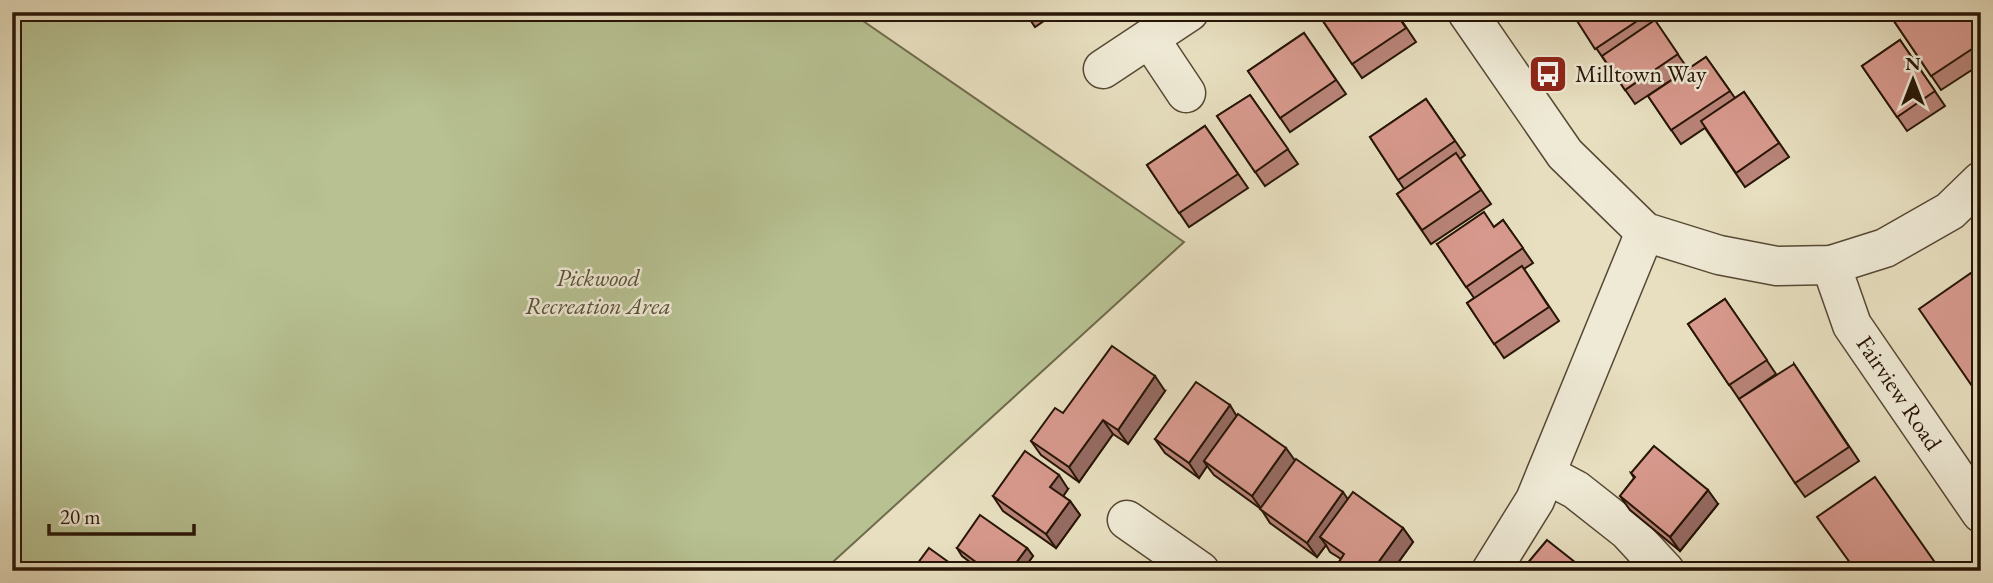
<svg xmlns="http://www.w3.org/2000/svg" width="1993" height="583" font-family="'EB Garamond',serif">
<rect width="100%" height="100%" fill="#e7dfc0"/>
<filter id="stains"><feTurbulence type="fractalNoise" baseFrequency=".00286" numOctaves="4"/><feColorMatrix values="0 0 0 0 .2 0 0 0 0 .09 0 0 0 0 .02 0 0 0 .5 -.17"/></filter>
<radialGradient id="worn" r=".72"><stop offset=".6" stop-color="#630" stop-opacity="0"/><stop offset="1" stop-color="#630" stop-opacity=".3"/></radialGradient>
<path fill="#b7c192" stroke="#6f6b4c" stroke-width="2" d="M 12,12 L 850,12 L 1184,242 L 823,571 L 12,571 Z"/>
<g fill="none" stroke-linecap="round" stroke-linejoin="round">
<g stroke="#574834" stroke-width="41">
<g id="minor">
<path d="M 1467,12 L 1565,154 L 1645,232 L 1719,255 L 1777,266 L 1831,265 L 1885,248 L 1950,211 L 1981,181"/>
<path d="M 1150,39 L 1186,93"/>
<path d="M 1103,69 L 1189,12"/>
<path d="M 1831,265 L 1852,325 L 1981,513"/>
<path d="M 1546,474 L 1576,490 L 1628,531 L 1665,571"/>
<path d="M 1127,520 L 1200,571"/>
<path d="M 1491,571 L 1535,500 L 1645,232"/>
</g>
</g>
<use href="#minor" stroke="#efead6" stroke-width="38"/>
</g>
<g fill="#b98479" stroke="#271506" stroke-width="2">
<path d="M 1025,12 L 1057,12 L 1035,27 Z"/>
<path d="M 1396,12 L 1416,42 L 1362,78 L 1321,18 Z"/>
<path d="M 1562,12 L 1648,12 L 1688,69 L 1635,104 L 1573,15 L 1567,19 Z"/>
<path d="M 1981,12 L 1981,64 L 1941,90 L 1894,21 Z"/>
<path d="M 1304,33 L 1346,94 L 1290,132 L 1248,71 Z"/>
<path d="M 1900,40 L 1945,106 L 1907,131 L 1862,66 Z"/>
<path d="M 1706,57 L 1735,98 L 1744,92 L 1789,157 L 1745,187 L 1705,128 L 1681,144 L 1648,96 Z"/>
<path d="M 1250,95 L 1298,164 L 1265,186 L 1217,116 Z"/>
<path d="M 1426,99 L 1465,155 L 1460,159 L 1491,204 L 1431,244 L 1397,194 L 1404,189 L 1370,137 Z"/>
<path d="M 1205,126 L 1248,188 L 1189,227 L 1147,165 Z"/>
<path d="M 1503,220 L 1533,263 L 1524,269 L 1559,321 L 1504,358 L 1467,303 L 1474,298 L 1437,244 L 1494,227 Z"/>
<path d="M 1725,299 L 1776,374 L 1739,399 L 1688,324 Z"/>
<path d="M 1794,364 L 1859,461 L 1805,497 L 1795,483 Z"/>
<path d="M 1165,391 L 1128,444 L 1113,434 L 1079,482 L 1041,455 L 1031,441 L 1063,413 Z"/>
<path d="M 1237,415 L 1295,461 L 1348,499 L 1403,528 L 1413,542 L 1392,571 L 1345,571 L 1339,562 L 1341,559 L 1330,552 L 1326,545 L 1317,557 L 1270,523 L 1261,509 L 1214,475 L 1207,466 L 1199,478 L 1165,453 L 1155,439 Z"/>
<path d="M 1631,473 L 1718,504 L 1680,551 L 1630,510 L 1620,496 L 1634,478 Z"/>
<path d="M 1068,489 L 1063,496 L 1070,501 L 1080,515 L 1056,548 L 1003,511 L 993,496 Z"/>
<path d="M 957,548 L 1027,548 L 1033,556 L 1022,571 L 982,571 L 962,556 Z"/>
</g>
<g fill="#966b63" stroke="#271506" stroke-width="2">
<path d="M 1155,376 L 1165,391 L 1128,444 L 1118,430 Z"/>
<path d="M 1230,405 L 1239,420 L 1204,461 L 1207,466 L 1199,478 L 1189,463 Z"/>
<path d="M 1103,420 L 1113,434 L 1079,482 L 1069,467 Z"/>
<path d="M 1286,448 L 1296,462 L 1262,510 L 1252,496 Z"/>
<path d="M 1059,475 L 1068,489 L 1060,501 L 1050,487 Z"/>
<path d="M 1708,490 L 1718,504 L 1680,551 L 1670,537 Z"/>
<path d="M 1343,492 L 1353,507 L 1320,537 L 1326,545 L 1317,557 L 1307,543 Z"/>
<path d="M 1070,501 L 1080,515 L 1056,548 L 1046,534 Z"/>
<path d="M 1403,528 L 1413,542 L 1392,571 L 1372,571 Z"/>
<path d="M 1027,548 L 1033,556 L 1022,571 L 1010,571 Z"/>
<path d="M 1576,563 L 1581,571 L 1570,571 Z"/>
</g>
<g fill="#d7998d" stroke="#271506" stroke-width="2">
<path d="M 1329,12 L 1395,12 L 1406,28 L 1352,64 L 1321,18 Z"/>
<path d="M 1573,12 L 1648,12 L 1649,13 L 1595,49 L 1572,13 Z"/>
<path d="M 1906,12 L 1981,12 L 1981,43 L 1931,76 L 1894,21 Z"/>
<path d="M 1655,20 L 1678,54 L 1625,90 L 1602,56 Z"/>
<path d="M 1304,33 L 1336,80 L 1280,118 L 1248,71 Z"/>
<path d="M 1900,40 L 1935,91 L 1897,117 L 1862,66 Z"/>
<path d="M 1706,57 L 1730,91 L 1671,130 L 1648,96 Z"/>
<path d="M 1744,92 L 1779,143 L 1736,173 L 1701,121 Z"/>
<path d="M 1250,95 L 1288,149 L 1255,172 L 1217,116 Z"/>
<path d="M 1426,99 L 1455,141 L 1398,180 L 1370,137 Z"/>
<path d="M 1205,126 L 1238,174 L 1179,213 L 1147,165 Z"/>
<path d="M 1456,153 L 1481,190 L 1422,230 L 1397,194 Z"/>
<path d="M 1484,212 L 1494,227 L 1503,220 L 1523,248 L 1466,287 L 1437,244 Z"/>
<path d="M 1522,266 L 1549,307 L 1494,344 L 1467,303 Z"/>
<path d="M 1971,273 L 1981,288 L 1981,399 L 1919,309 Z"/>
<path d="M 1725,299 L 1767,360 L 1729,385 L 1688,324 Z"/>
<path d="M 1112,346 L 1155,376 L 1118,430 L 1103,420 L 1069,467 L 1031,441 L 1055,408 L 1063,413 Z"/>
<path d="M 1794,364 L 1849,447 L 1795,483 L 1739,399 Z"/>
<path d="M 1196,382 L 1230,405 L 1189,463 L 1155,439 Z"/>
<path d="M 1238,414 L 1286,448 L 1252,496 L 1204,461 Z"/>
<path d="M 1654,446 L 1708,490 L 1670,537 L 1620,496 L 1635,477 L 1631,473 Z"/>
<path d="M 1025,451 L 1059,475 L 1050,487 L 1070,501 L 1046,534 L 993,496 Z"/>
<path d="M 1296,459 L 1343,492 L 1307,543 L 1260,509 Z"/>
<path d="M 1875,477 L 1941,571 L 1856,571 L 1817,517 Z"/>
<path d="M 1353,492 L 1403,528 L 1372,571 L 1352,571 L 1339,562 L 1344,554 L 1320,537 Z"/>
<path d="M 980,515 L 1027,548 L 1010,571 L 988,571 L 957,548 Z"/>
<path d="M 1547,540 L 1576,563 L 1570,571 L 1521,571 Z"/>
<path d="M 929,548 L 961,571 L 912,571 Z"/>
</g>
<defs>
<g id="bus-square" transform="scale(2.0125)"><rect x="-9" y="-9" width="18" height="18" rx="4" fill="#8f2418" stroke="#efead6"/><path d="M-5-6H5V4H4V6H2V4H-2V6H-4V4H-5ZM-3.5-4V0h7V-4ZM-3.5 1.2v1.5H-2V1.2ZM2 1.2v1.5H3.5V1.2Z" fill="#fff"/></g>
</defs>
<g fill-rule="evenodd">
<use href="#bus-square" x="1548" y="74"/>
</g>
<g text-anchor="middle" stroke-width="5" stroke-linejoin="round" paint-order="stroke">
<g font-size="24" fill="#271506" stroke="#efead6" text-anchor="start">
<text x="1575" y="82">Milltown Way</text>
</g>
<g font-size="24" font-style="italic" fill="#595137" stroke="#efead6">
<text x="598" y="286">Pickwood<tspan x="598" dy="28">Recreation Area</tspan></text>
</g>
<g font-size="24" fill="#271506" stroke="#efead6">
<text transform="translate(1899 393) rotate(56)" y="8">Fairview Road</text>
</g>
</g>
<rect width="1993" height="583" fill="none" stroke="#e7dfc0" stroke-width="42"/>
<rect x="14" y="14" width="1965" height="555" fill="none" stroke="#271506" stroke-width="3.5"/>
<rect x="21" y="21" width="1951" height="541" fill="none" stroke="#271506" stroke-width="2"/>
<g transform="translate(1913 80)" stroke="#efead6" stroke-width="5" paint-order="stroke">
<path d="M0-5L12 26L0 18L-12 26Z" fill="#271506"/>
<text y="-10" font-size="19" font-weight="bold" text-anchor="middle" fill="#271506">N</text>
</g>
<path d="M49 524v10h145v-10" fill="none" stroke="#271506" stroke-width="3.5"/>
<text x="60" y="524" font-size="21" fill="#271506" stroke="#efead6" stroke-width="5" paint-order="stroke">20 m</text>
<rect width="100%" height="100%" filter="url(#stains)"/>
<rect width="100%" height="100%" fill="url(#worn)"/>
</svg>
